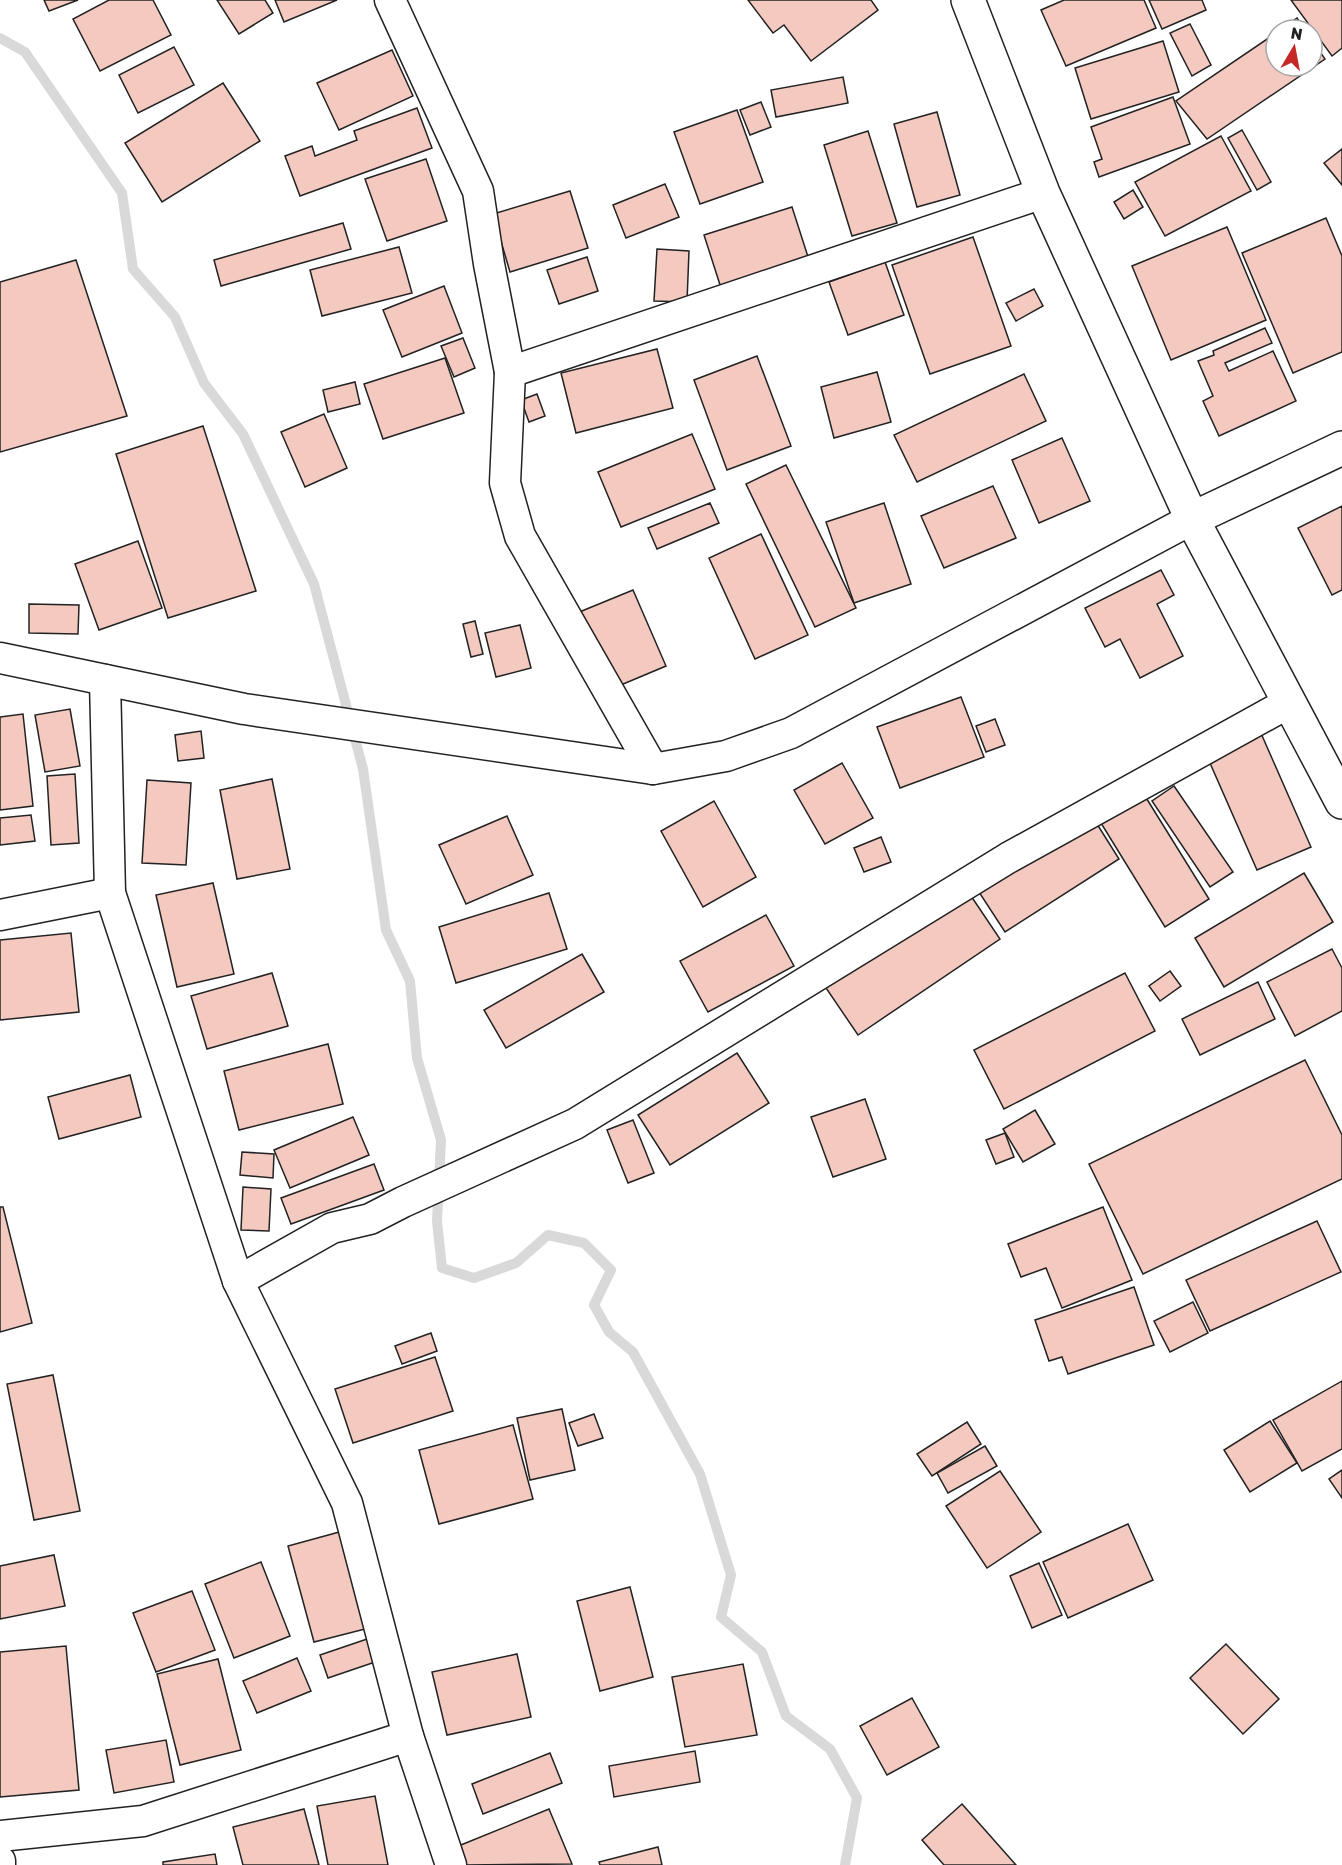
<svg xmlns="http://www.w3.org/2000/svg" width="1342" height="1865" font-family="Rubik,sans-serif">
<rect width="100%" height="100%" fill="#fff"/>
<g fill="none" stroke-linecap="round" stroke-linejoin="round">
<path stroke="#d9d9d9" stroke-width="10" d="M 0,38 L 25,52 L 122,193 L 133,269 L 175,317 L 204,383 L 243,434 L 314,584 L 363,769 L 386,930 L 410,981 L 417,1058 L 441,1140 L 437,1221 L 442,1268 L 474,1278 L 516,1263 L 548,1235 L 584,1243 L 611,1270 L 594,1305 L 609,1332 L 633,1352 L 700,1474 L 731,1575 L 721,1617 L 762,1652 L 786,1716 L 830,1749 L 857,1798 L 845,1865"/>
</g>
<g fill="#f3c9c0" stroke="#222" stroke-width="1.5">
<path d="M 44,0 L 78,0 L 49,11 Z"/>
<path d="M 109,0 L 153,0 L 171,35 L 100,71 L 73,19 Z"/>
<path d="M 217,0 L 265,0 L 273,13 L 239,34 Z"/>
<path d="M 275,0 L 337,0 L 284,22 Z"/>
<path d="M 748,0 L 871,0 L 878,10 L 811,61 L 784,25 L 773,33 Z"/>
<path d="M 1064,0 L 1144,0 L 1156,28 L 1066,66 L 1041,10 Z"/>
<path d="M 1149,0 L 1202,0 L 1206,10 L 1162,29 Z"/>
<path d="M 1291,0 L 1342,0 L 1342,48 L 1332,56 Z"/>
<path d="M 1297,18 L 1305,30 L 1280,30 Z"/>
<path d="M 1190,24 L 1211,65 L 1192,76 L 1170,33 Z"/>
<path d="M 1276,33 L 1276,66 L 1312,66 L 1312,40 L 1325,59 L 1207,139 L 1176,101 Z"/>
<path d="M 1163,41 L 1179,92 L 1091,119 L 1075,68 Z"/>
<path d="M 174,47 L 194,85 L 138,113 L 119,75 Z"/>
<path d="M 392,50 L 413,96 L 339,130 L 317,83 Z"/>
<path d="M 843,77 L 848,103 L 776,117 L 771,90 Z"/>
<path d="M 223,83 L 260,141 L 162,202 L 125,143 Z"/>
<path d="M 1173,97 L 1190,144 L 1099,177 L 1094,162 L 1102,159 L 1091,127 Z"/>
<path d="M 761,102 L 771,127 L 750,135 L 740,110 Z"/>
<path d="M 417,108 L 432,148 L 300,196 L 285,156 L 312,146 L 315,156 L 357,140 L 354,131 Z"/>
<path d="M 737,110 L 763,182 L 700,204 L 674,132 Z"/>
<path d="M 937,112 L 960,195 L 917,207 L 894,124 Z"/>
<path d="M 1242,130 L 1271,182 L 1257,190 L 1228,138 Z"/>
<path d="M 868,131 L 897,223 L 852,236 L 824,145 Z"/>
<path d="M 1221,136 L 1251,191 L 1165,236 L 1135,182 Z"/>
<path d="M 1342,149 L 1342,185 L 1324,163 Z"/>
<path d="M 426,159 L 447,221 L 387,241 L 365,179 Z"/>
<path d="M 665,184 L 679,217 L 626,238 L 613,205 Z"/>
<path d="M 1133,190 L 1143,207 L 1124,219 L 1114,202 Z"/>
<path d="M 570,191 L 588,248 L 510,272 L 493,214 Z"/>
<path d="M 792,207 L 810,263 L 722,291 L 704,235 Z"/>
<path d="M 1326,218 L 1342,256 L 1342,352 L 1293,373 L 1242,253 Z"/>
<path d="M 343,223 L 351,249 L 221,286 L 214,260 Z"/>
<path d="M 1227,227 L 1266,320 L 1171,360 L 1132,266 Z"/>
<path d="M 973,237 L 1011,346 L 930,374 L 892,265 Z"/>
<path d="M 399,247 L 412,293 L 322,316 L 310,270 Z"/>
<path d="M 657,249 L 689,251 L 687,302 L 654,301 Z"/>
<path d="M 587,257 L 598,291 L 559,304 L 547,270 Z"/>
<path d="M 76,260 L 127,416 L 0,452 L 0,282 Z"/>
<path d="M 885,262 L 904,315 L 848,335 L 829,282 Z"/>
<path d="M 444,286 L 462,333 L 402,357 L 383,310 Z"/>
<path d="M 1034,289 L 1043,306 L 1016,321 L 1006,303 Z"/>
<path d="M 1265,328 L 1272,343 L 1225,363 L 1229,371 L 1273,351 L 1296,401 L 1219,436 L 1203,401 L 1213,396 L 1198,361 L 1214,355 L 1213,351 Z"/>
<path d="M 463,338 L 475,368 L 454,377 L 441,346 Z"/>
<path d="M 657,349 L 673,408 L 576,433 L 561,373 Z"/>
<path d="M 757,356 L 791,446 L 727,470 L 694,380 Z"/>
<path d="M 445,358 L 464,413 L 383,439 L 364,384 Z"/>
<path d="M 877,372 L 891,422 L 834,438 L 821,387 Z"/>
<path d="M 1024,374 L 1046,421 L 917,482 L 894,435 Z"/>
<path d="M 355,382 L 360,404 L 328,412 L 323,390 Z"/>
<path d="M 537,394 L 545,416 L 529,422 L 521,400 Z"/>
<path d="M 324,414 L 347,468 L 305,487 L 281,432 Z"/>
<path d="M 203,426 L 256,591 L 168,618 L 116,454 Z"/>
<path d="M 692,434 L 715,489 L 621,527 L 598,472 Z"/>
<path d="M 1062,438 L 1090,501 L 1039,523 L 1012,460 Z"/>
<path d="M 786,465 L 856,608 L 815,627 L 746,484 Z"/>
<path d="M 993,486 L 1016,538 L 944,568 L 921,516 Z"/>
<path d="M 710,503 L 719,523 L 657,549 L 648,528 Z"/>
<path d="M 884,503 L 911,584 L 854,603 L 826,522 Z"/>
<path d="M 1342,506 L 1342,590 L 1332,595 L 1298,528 Z"/>
<path d="M 761,534 L 808,635 L 755,659 L 709,558 Z"/>
<path d="M 138,541 L 162,608 L 99,630 L 75,564 Z"/>
<path d="M 1161,570 L 1174,595 L 1157,604 L 1183,656 L 1140,678 L 1120,639 L 1105,647 L 1085,608 Z"/>
<path d="M 633,590 L 666,666 L 609,690 L 577,613 Z"/>
<path d="M 29,604 L 79,605 L 78,634 L 29,633 Z"/>
<path d="M 475,621 L 483,654 L 471,657 L 463,624 Z"/>
<path d="M 520,625 L 531,668 L 496,677 L 485,633 Z"/>
<path d="M 961,697 L 984,757 L 900,788 L 877,727 Z"/>
<path d="M 70,709 L 80,766 L 45,772 L 35,715 Z"/>
<path d="M 23,714 L 33,806 L 0,810 L 0,717 Z"/>
<path d="M 995,719 L 1005,745 L 986,752 L 976,726 Z"/>
<path d="M 201,731 L 204,758 L 178,761 L 175,735 Z"/>
<path d="M 1260,731 L 1311,847 L 1257,870 L 1206,754 Z"/>
<path d="M 842,763 L 873,818 L 825,844 L 794,790 Z"/>
<path d="M 75,774 L 79,843 L 51,845 L 47,776 Z"/>
<path d="M 272,779 L 290,869 L 237,879 L 220,790 Z"/>
<path d="M 147,780 L 191,783 L 186,865 L 142,863 Z"/>
<path d="M 1174,786 L 1233,872 L 1210,887 L 1152,801 Z"/>
<path d="M 1140,788 L 1209,899 L 1165,927 L 1096,815 Z"/>
<path d="M 714,801 L 756,877 L 703,907 L 661,831 Z"/>
<path d="M 31,815 L 35,841 L 0,845 L 0,818 Z"/>
<path d="M 507,816 L 533,875 L 466,904 L 439,845 Z"/>
<path d="M 1092,816 L 1119,859 L 1005,932 L 977,889 Z"/>
<path d="M 881,837 L 891,862 L 864,872 L 854,848 Z"/>
<path d="M 1304,873 L 1333,922 L 1224,987 L 1195,938 Z"/>
<path d="M 213,883 L 234,974 L 177,987 L 156,895 Z"/>
<path d="M 967,890 L 1000,939 L 858,1035 L 824,985 Z"/>
<path d="M 549,893 L 567,949 L 456,983 L 439,927 Z"/>
<path d="M 766,915 L 794,966 L 708,1012 L 680,961 Z"/>
<path d="M 71,933 L 79,1012 L 0,1020 L 0,940 Z"/>
<path d="M 1332,949 L 1342,968 L 1342,1011 L 1295,1036 L 1267,982 Z"/>
<path d="M 582,954 L 604,992 L 506,1048 L 484,1010 Z"/>
<path d="M 1170,971 L 1181,986 L 1160,1001 L 1149,986 Z"/>
<path d="M 272,973 L 288,1026 L 207,1049 L 191,996 Z"/>
<path d="M 1125,973 L 1155,1031 L 1004,1109 L 974,1050 Z"/>
<path d="M 1258,982 L 1275,1019 L 1200,1055 L 1182,1019 Z"/>
<path d="M 328,1044 L 343,1104 L 239,1130 L 224,1071 Z"/>
<path d="M 737,1053 L 769,1103 L 670,1165 L 638,1115 Z"/>
<path d="M 1305,1060 L 1342,1135 L 1342,1179 L 1143,1274 L 1089,1164 Z"/>
<path d="M 130,1075 L 141,1117 L 59,1139 L 48,1097 Z"/>
<path d="M 865,1099 L 886,1159 L 833,1177 L 811,1117 Z"/>
<path d="M 1035,1110 L 1055,1144 L 1023,1162 L 1003,1129 Z"/>
<path d="M 353,1117 L 369,1155 L 290,1188 L 274,1150 Z"/>
<path d="M 633,1120 L 654,1173 L 628,1183 L 607,1130 Z"/>
<path d="M 1005,1133 L 1014,1157 L 996,1164 L 986,1140 Z"/>
<path d="M 242,1152 L 274,1154 L 273,1178 L 240,1175 Z"/>
<path d="M 374,1164 L 384,1190 L 291,1224 L 281,1198 Z"/>
<path d="M 243,1187 L 271,1189 L 269,1231 L 241,1230 Z"/>
<path d="M 0,1207 L 3,1207 L 32,1323 L 0,1332 Z"/>
<path d="M 1103,1207 L 1132,1280 L 1062,1308 L 1046,1268 L 1021,1277 L 1008,1244 Z"/>
<path d="M 1317,1221 L 1341,1272 L 1210,1331 L 1186,1280 Z"/>
<path d="M 1134,1287 L 1154,1345 L 1068,1374 L 1062,1357 L 1049,1361 L 1035,1320 Z"/>
<path d="M 1193,1302 L 1208,1333 L 1170,1352 L 1154,1321 Z"/>
<path d="M 431,1333 L 437,1351 L 402,1364 L 395,1346 Z"/>
<path d="M 435,1357 L 453,1411 L 353,1443 L 335,1389 Z"/>
<path d="M 53,1375 L 80,1511 L 34,1520 L 7,1384 Z"/>
<path d="M 1342,1381 L 1342,1449 L 1302,1471 L 1273,1420 Z"/>
<path d="M 562,1409 L 575,1470 L 530,1480 L 517,1418 Z"/>
<path d="M 594,1414 L 603,1438 L 578,1446 L 569,1423 Z"/>
<path d="M 1270,1421 L 1297,1463 L 1250,1492 L 1224,1450 Z"/>
<path d="M 967,1422 L 981,1444 L 932,1476 L 917,1454 Z"/>
<path d="M 513,1425 L 533,1499 L 439,1524 L 419,1450 Z"/>
<path d="M 985,1446 L 997,1466 L 948,1493 L 937,1473 Z"/>
<path d="M 1342,1470 L 1342,1498 L 1329,1479 Z"/>
<path d="M 1000,1471 L 1041,1532 L 987,1568 L 946,1506 Z"/>
<path d="M 1128,1524 L 1153,1580 L 1068,1618 L 1043,1562 Z"/>
<path d="M 343,1531 L 369,1628 L 314,1642 L 288,1546 Z"/>
<path d="M 54,1555 L 65,1606 L 0,1619 L 0,1566 Z"/>
<path d="M 261,1562 L 290,1636 L 234,1658 L 205,1584 Z"/>
<path d="M 1039,1563 L 1062,1615 L 1032,1628 L 1010,1576 Z"/>
<path d="M 630,1587 L 653,1677 L 600,1691 L 577,1601 Z"/>
<path d="M 192,1591 L 215,1650 L 156,1672 L 133,1613 Z"/>
<path d="M 373,1637 L 381,1660 L 328,1678 L 320,1655 Z"/>
<path d="M 1226,1644 L 1279,1699 L 1243,1734 L 1190,1678 Z"/>
<path d="M 66,1646 L 79,1790 L 0,1797 L 0,1652 Z"/>
<path d="M 517,1654 L 531,1717 L 447,1735 L 432,1672 Z"/>
<path d="M 297,1658 L 311,1691 L 257,1713 L 243,1681 Z"/>
<path d="M 218,1659 L 241,1750 L 180,1765 L 157,1674 Z"/>
<path d="M 743,1664 L 757,1735 L 685,1747 L 672,1677 Z"/>
<path d="M 912,1698 L 939,1747 L 887,1775 L 860,1726 Z"/>
<path d="M 166,1740 L 174,1782 L 114,1793 L 106,1750 Z"/>
<path d="M 695,1751 L 700,1782 L 614,1797 L 609,1766 Z"/>
<path d="M 550,1753 L 562,1783 L 483,1814 L 472,1784 Z"/>
<path d="M 375,1796 L 388,1865 L 328,1865 L 317,1806 Z"/>
<path d="M 962,1804 L 1016,1865 L 944,1865 L 922,1840 Z"/>
<path d="M 304,1809 L 319,1865 L 243,1865 L 233,1827 Z"/>
<path d="M 549,1809 L 572,1864 L 464,1865 L 456,1847 Z"/>
<path d="M 658,1847 L 662,1865 L 600,1865 L 599,1862 Z"/>
<path d="M 215,1854 L 217,1865 L 163,1865 L 163,1862 Z"/>
</g>
<g fill="none" stroke-linecap="round" stroke-linejoin="round">
<g stroke="#222" stroke-width="33">
<g id="street">
<path d="M 390,0 L 478,191 L 489,264 L 510,372 L 505,483 L 520,536 L 653,769"/>
<path d="M 510,372 L 1043,193"/>
<path d="M 0,658 L 244,709 L 653,769 L 726,756 L 791,733 L 1192,519"/>
<path d="M 105,680 L 110,893 L 238,1281 L 347,1503 L 408,1736 L 451,1865"/>
<path d="M 0,915 L 110,893"/>
<path d="M 238,1281 L 332,1228 L 370,1219 L 403,1202 L 575,1124 L 1008,858 L 1290,702"/>
<path d="M 0,1836 L 143,1821 L 408,1736"/>
<path d="M 0,1861 L 0,1865"/>
</g>
</g>
<g stroke="#222" stroke-width="36">
<path id="secondary" d="M 1192,519 L 1342,448"/>
</g>
<g stroke="#222" stroke-width="36">
<path id="primary" d="M 968,0 L 1043,193 L 1192,519 L 1342,802"/>
</g>
<use href="#street" stroke="#fff" stroke-width="30"/>
<use href="#secondary" stroke="#fff" stroke-width="33"/>
<use href="#primary" stroke="#fff" stroke-width="33"/>
</g>
<g transform="translate(1294 48) rotate(10)"><circle r="28" fill="#ffffff" stroke="#a7a7a7" stroke-width="1.5"/>
<path d="M0-4.5L10 22L0 15L-10 22Z" fill="#c62828"/>
<text y="-9" font-size="16" font-weight="bold" text-anchor="middle" fill="#222222">N</text>
</g>
</svg>
